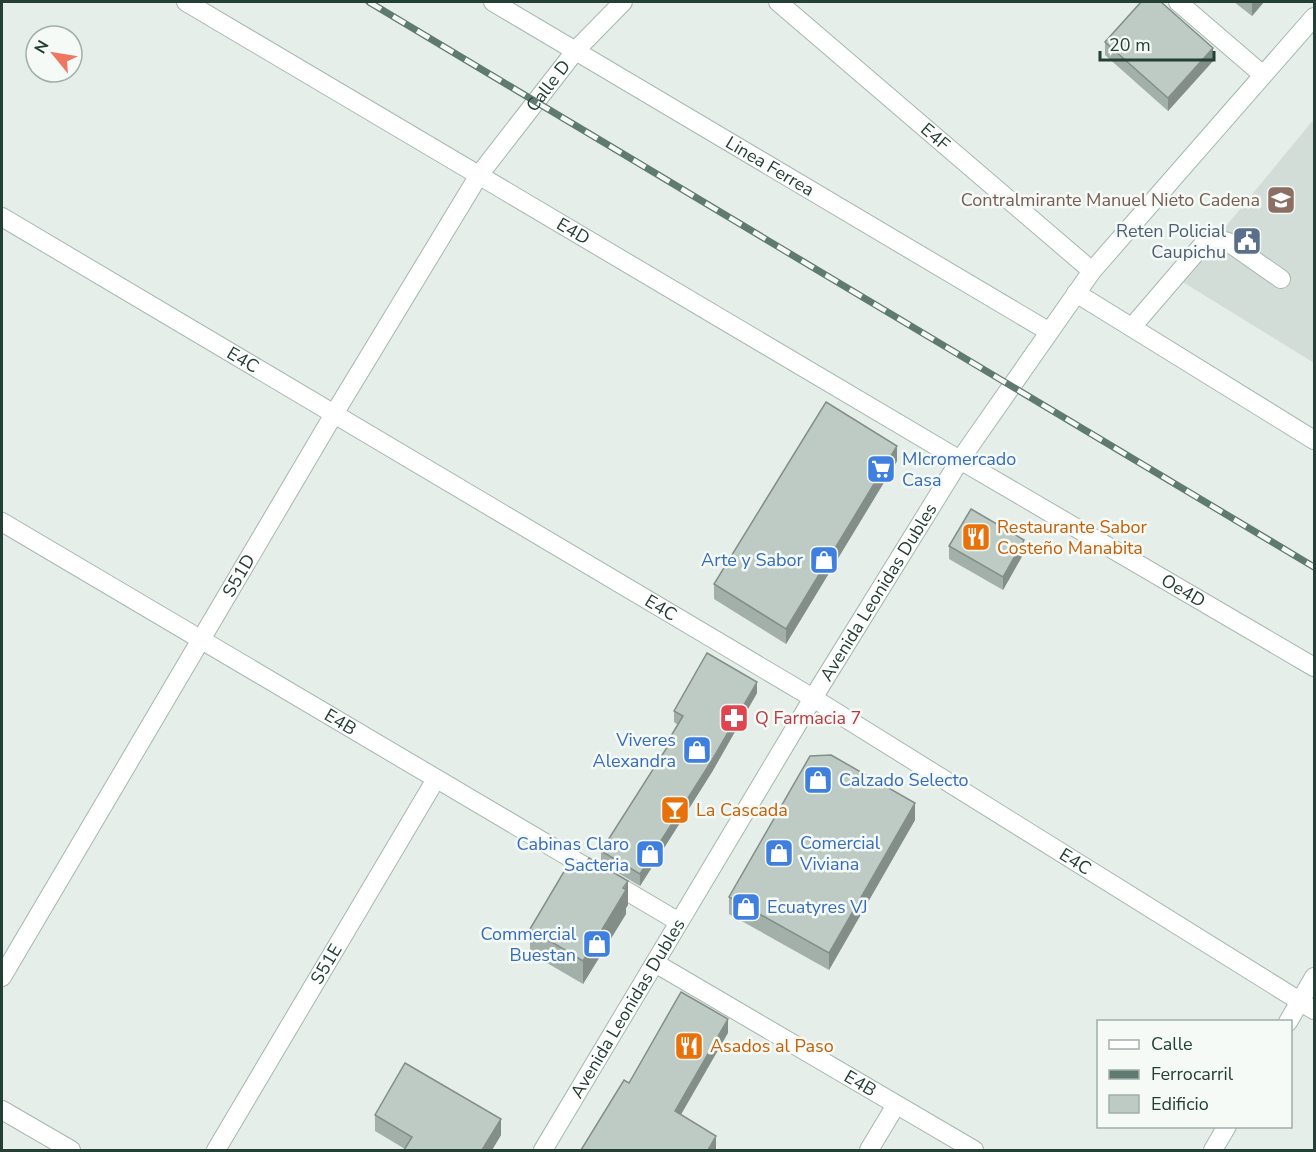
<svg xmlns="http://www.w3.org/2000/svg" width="1316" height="1152" font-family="'Nunito Sans',sans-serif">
<rect width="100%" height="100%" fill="#e5eee9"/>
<path fill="#d3ddd8" d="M 1314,119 L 1314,363 L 1181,281 Z"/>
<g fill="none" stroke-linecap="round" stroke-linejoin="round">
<g stroke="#a7b6af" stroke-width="20">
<path id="lane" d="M 1132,327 L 1205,242 L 1215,238 L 1228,242 L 1281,279"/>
</g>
<g stroke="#a7b6af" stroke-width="20">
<g id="street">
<path id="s1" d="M 186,2 L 960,460 L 1314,667"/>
<path id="s2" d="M 493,2 L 1048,331"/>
<path id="s3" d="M 778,2 L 1092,271"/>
<path d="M 1178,2 L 1263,75"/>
<path id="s4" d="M 2,217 L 813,698 L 1314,1010"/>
<path d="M 1076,293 L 1314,440"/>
<path id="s5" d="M 2,522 L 679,922"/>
<path id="s6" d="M 655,963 L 974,1150"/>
<path id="s7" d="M 2,977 L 334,414 L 479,175 L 576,50 L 623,2"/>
<path d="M 1288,1022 L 1314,977"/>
<path d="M 2,1110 L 71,1150"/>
<path id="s8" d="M 216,1150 L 436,779"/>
<path d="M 869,1150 L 896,1105"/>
<path d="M 1213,1150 L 1227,1126"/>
</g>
</g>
<g stroke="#a3b9af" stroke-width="20">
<g id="secondary">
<path id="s9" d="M 543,1150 L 813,698 L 960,460 L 1092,271 L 1314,17"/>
</g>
</g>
<use href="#lane" stroke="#fff" stroke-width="18"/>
<use href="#street" stroke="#fff" stroke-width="18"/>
<use href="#secondary" stroke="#fff" stroke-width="18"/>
<g stroke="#5f7a70" stroke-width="7">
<path id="rail" d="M 369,2 L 1314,567"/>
</g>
<use href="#rail" stroke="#f5faf7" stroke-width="4.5" stroke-dasharray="14" stroke-linecap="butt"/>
</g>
<g fill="#a3afa9">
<path d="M 1234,2 L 1264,2 L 1252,16 Z"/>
<path d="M 1105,42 L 1213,61 L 1168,111 L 1105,55 Z"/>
<path d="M 897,461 L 786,644 L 714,599 L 714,584 Z"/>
<path d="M 949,546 L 1024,553 L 1003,590 L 949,559 Z"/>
<path d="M 757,693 L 712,772 L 640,886 L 601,863 L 601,851 L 671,741 L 671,736 L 678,725 L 674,722 L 674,711 Z"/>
<path d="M 915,820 L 829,970 L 729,914 L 729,897 Z"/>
<path d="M 628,905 L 626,908 L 626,914 L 583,984 L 530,953 L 530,929 Z"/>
<path d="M 375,1115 L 501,1135 L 492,1150 L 404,1150 L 405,1149 L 375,1131 Z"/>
</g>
<g fill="#848e89">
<path d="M 1253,2 L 1264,2 L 1252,16 L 1252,3 Z"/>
<path d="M 1213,48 L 1213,61 L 1168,111 L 1168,98 Z"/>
<path d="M 897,446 L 897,461 L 786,644 L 786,629 Z"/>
<path d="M 1024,540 L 1024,553 L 1003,590 L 1003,577 Z"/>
<path d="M 757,682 L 757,693 L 712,772 L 640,886 L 640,874 Z"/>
<path d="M 915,803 L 915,820 L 829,970 L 829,953 Z"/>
<path d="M 628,881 L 628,905 L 626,908 L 626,914 L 583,984 L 583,961 Z"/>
<path d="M 728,1019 L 728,1033 L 675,1125 L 675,1111 Z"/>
<path d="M 501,1119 L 501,1135 L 492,1150 L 482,1150 Z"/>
<path d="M 716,1136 L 716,1150 L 708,1150 Z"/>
</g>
<g fill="#bdcbc4" stroke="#848e89" stroke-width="1.5">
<path d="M 1141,2 L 1161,2 L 1213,48 L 1168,98 L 1105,42 Z"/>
<path d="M 826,402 L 897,446 L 786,629 L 714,584 Z"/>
<path d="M 971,509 L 1024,540 L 1003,577 L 949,546 Z"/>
<path d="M 707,653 L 757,682 L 712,760 L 640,874 L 601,851 L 673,738 L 671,736 L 683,716 L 674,711 Z"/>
<path d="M 831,755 L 915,803 L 829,953 L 729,897 L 810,756 Z"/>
<path d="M 572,858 L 585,865 L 589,858 L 628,881 L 623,888 L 626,890 L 583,961 L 530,929 Z"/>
<path d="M 681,992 L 728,1019 L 675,1111 L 716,1136 L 708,1150 L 581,1150 L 624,1080 L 629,1083 Z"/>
<path d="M 405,1063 L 501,1119 L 482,1150 L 404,1150 L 412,1137 L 375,1115 Z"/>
</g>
<defs>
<g id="school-square" transform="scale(1.5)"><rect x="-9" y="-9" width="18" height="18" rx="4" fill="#8d6e63" stroke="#f5faf7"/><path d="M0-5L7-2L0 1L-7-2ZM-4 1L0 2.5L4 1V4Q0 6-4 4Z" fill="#fff"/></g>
<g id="civic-square" transform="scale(1.5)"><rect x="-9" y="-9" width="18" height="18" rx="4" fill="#5c6f8a" stroke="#f5faf7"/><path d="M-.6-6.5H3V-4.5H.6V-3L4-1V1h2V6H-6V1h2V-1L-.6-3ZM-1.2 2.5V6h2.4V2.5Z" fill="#fff"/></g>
<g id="supermarket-square" transform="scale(1.5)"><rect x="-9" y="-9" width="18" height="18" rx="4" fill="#3f7fe0" stroke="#f5faf7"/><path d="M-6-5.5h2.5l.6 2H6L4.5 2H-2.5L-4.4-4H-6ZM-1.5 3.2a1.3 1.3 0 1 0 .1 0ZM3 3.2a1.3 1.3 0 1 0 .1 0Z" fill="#fff"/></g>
<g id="restaurant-square" transform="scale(1.5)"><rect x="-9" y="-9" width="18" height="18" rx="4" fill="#e8710a" stroke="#f5faf7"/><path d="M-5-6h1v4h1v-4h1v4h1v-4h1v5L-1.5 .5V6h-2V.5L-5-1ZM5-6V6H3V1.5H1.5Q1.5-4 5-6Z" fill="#fff"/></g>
<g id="shop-square" transform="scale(1.5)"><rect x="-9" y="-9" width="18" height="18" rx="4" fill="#3f7fe0" stroke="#f5faf7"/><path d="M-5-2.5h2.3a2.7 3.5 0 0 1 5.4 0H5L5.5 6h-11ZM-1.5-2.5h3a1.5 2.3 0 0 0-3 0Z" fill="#fff"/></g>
<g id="pharmacy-square" transform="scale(1.5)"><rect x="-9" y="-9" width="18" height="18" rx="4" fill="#e0444e" stroke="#f5faf7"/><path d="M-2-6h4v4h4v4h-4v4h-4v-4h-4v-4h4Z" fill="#fff"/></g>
<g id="bar-square" transform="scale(1.5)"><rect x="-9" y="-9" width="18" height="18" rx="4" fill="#e8710a" stroke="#f5faf7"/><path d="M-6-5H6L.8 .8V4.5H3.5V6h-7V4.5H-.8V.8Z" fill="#fff"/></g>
</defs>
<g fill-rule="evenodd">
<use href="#school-square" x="1281" y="200"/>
<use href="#civic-square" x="1247" y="241"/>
<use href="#supermarket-square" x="881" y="469"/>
<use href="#restaurant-square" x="976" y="537"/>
<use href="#shop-square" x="824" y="560"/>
<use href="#pharmacy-square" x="734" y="718"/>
<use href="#shop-square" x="697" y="750"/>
<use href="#shop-square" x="818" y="780"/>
<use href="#bar-square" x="675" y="810"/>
<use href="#shop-square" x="779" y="853"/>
<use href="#shop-square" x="650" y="854"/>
<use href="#shop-square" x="746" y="907"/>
<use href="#shop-square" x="597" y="944"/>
<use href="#restaurant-square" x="689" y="1046"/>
</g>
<g text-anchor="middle" stroke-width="5" stroke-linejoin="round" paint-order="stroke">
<g font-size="18" fill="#243f35" stroke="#f5faf7">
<text dy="6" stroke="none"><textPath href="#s7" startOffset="1046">Calle D</textPath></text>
<text dy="6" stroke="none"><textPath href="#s3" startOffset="207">E4F</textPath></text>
<text dy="6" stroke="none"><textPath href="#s2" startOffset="322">Linea Ferrea</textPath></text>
<text dy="6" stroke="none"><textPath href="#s1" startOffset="450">E4D</textPath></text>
<text dy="6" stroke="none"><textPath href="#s4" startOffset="280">E4C</textPath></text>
<text dy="6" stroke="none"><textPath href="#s7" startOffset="466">S51D</textPath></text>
<text dy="6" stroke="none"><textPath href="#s1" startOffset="1158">Oe4D</textPath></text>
<text dy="6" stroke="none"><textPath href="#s9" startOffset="651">Avenida Leonidas Dubles</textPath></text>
<text dy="6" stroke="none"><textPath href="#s4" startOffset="766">E4C</textPath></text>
<text dy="6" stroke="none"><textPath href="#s5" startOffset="393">E4B</textPath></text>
<text dy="6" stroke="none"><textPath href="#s4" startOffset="1252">E4C</textPath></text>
<text dy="6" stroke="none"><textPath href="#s8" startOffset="216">S51E</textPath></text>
<text dy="6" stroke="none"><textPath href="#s9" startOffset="165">Avenida Leonidas Dubles</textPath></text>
<text dy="6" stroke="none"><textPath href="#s6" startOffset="238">E4B</textPath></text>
</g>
<g font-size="18" fill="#785e54" stroke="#f5faf7" text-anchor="end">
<text x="1260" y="206">Contralmirante Manuel Nieto Cadena</text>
</g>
<g font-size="18" fill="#4e5e75" stroke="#f5faf7" text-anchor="end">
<text x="1226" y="237">Reten Policial<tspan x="1226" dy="21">Caupichu</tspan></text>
</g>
<g font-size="18" fill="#366cbe" stroke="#f5faf7" text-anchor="start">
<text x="902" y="465">MIcromercado<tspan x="902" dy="21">Casa</tspan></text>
<text x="803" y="566" text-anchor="end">Arte y Sabor</text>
<text x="676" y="746" text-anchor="end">Viveres<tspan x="676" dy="21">Alexandra</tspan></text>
<text x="839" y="786">Calzado Selecto</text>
<text x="800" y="849">Comercial<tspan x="800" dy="21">Viviana</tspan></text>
<text x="629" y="850" text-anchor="end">Cabinas Claro<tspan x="629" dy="21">Sacteria</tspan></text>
<text x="767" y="913">Ecuatyres VJ</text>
<text x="576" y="940" text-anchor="end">Commercial<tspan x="576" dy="21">Buestan</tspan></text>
</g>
<g font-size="18" fill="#c56008" stroke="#f5faf7" text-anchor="start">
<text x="997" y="533">Restaurante Sabor<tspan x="997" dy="21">Costeño Manabita</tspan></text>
<text x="696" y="816">La Cascada</text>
<text x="710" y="1052">Asados al Paso</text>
</g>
<g font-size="18" fill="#be3a42" stroke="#f5faf7" text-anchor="start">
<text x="755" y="724">Q Farmacia 7</text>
</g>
</g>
<rect width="1316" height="1152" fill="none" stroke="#243f35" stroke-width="6"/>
<rect x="1097" y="1020" width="195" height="108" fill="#f5faf7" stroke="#a1afa9" stroke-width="1.5"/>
<rect x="1109" y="1040" width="30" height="9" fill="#ffffff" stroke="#a1afa9" stroke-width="1.5"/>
<text x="1151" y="1050" font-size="18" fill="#243f35">Calle</text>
<rect x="1109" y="1070" width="30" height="9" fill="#5f7a70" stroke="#a1afa9" stroke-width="1.5"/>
<text x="1151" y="1080" font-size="18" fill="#243f35">Ferrocarril</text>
<rect x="1109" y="1095" width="30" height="18" fill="#bdcbc4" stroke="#a1afa9" stroke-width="1.5"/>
<text x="1151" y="1110" font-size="18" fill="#243f35">Edificio</text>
<g transform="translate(54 54) rotate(300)"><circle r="28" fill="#f5faf7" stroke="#a1afa9" stroke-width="1.5"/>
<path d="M0-4.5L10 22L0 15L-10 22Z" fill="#ef7661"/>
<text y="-9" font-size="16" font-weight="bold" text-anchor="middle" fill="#243f35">N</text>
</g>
<path d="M1100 51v9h114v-9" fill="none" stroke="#243f35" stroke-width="3"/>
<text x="1109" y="51" font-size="18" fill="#243f35" stroke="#f5faf7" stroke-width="4.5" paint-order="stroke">20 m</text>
</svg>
